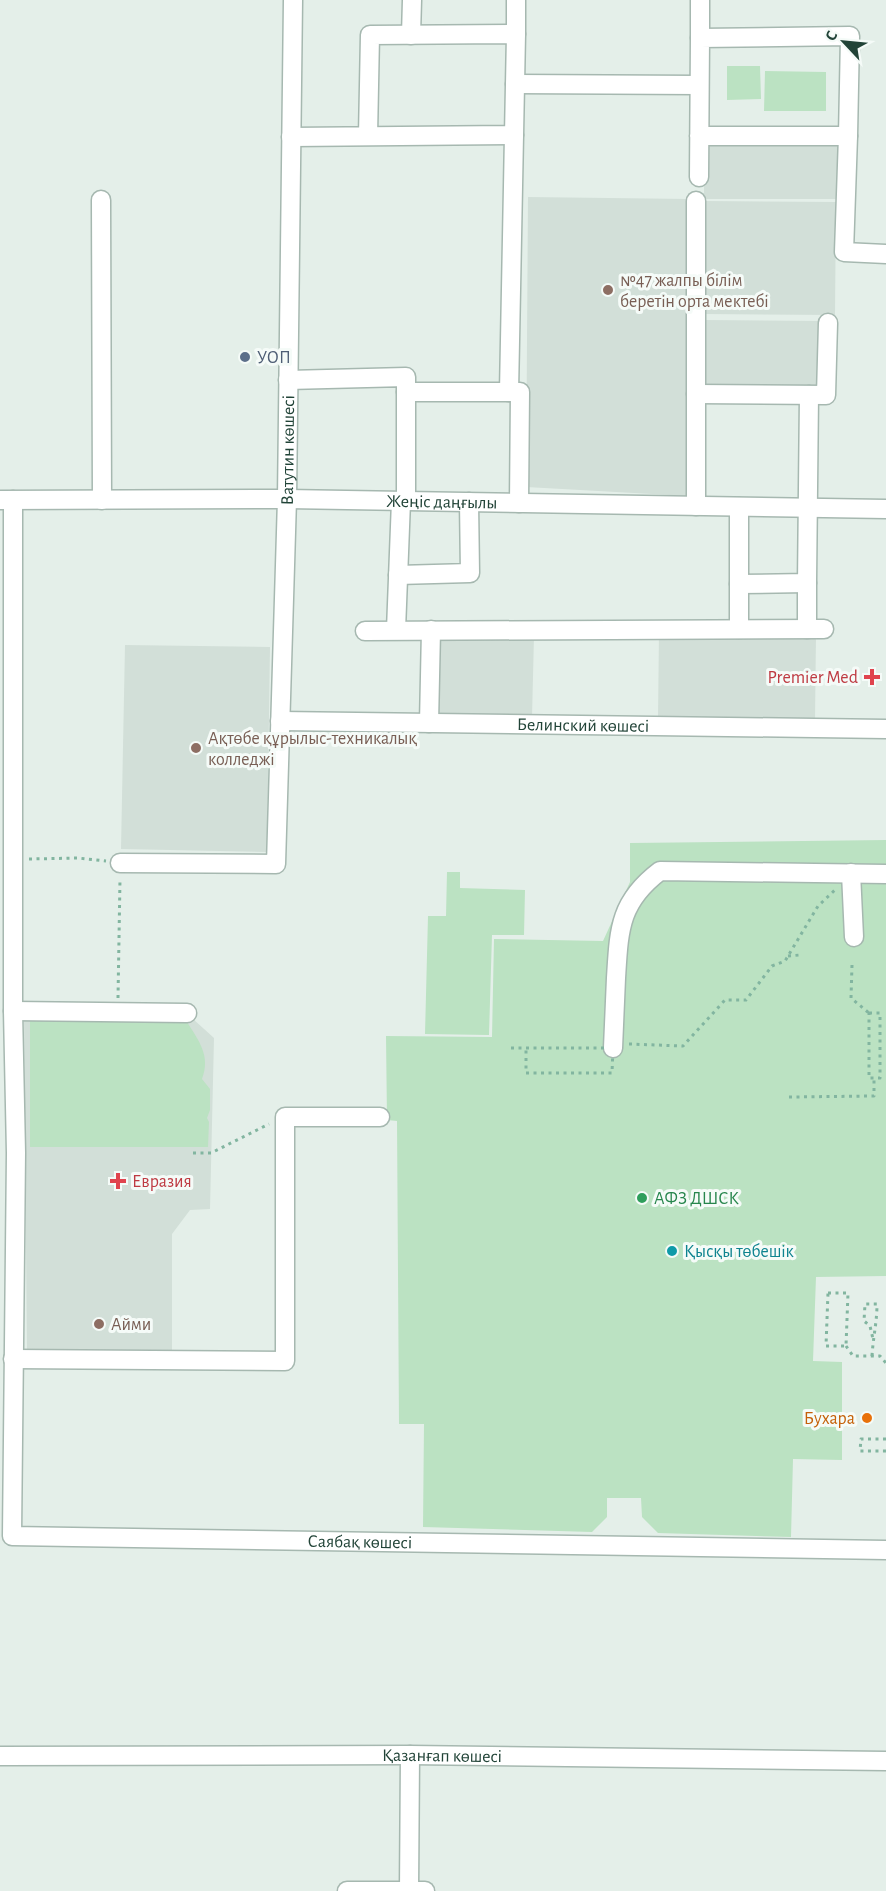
<svg xmlns="http://www.w3.org/2000/svg" width="886" height="1891" font-family="'Alegreya Sans',sans-serif">
<rect width="100%" height="100%" fill="#e4efe9"/>
<g fill="#d2dfd8">
<rect x="704" y="141" width="137" height="58"/>
<path d="M 528,197 L 689,199 L 688,496 L 526,487 Z"/>
<path d="M 704,201 L 836,202 L 835,315 L 703,314 Z"/>
<path d="M 704,320 L 822,321 L 822,389 L 703,388 Z"/>
<path d="M 659,632 L 816,635 L 815,720 L 658,718 Z"/>
<path d="M 437,635 L 534,636 L 532,717 L 436,716 Z"/>
<path d="M 125,645 L 270,647 L 267,852 L 121,849 Z"/>
<path d="M 24,1019 L 193,1019 L 214,1038 L 210,1209 L 190,1210 L 172,1234 L 172,1353 L 27,1354 Z"/>
</g>
<g fill="#bbe2c2">
<path d="M 727,66 L 760,66 L 761,99 L 727,100 Z"/>
<path d="M 765,71 L 826,72 L 826,111 L 764,111 Z"/>
<path d="M 886,840 L 886,1276 L 816,1277 L 813,1361 L 842,1362 L 842,1460 L 793,1459 L 791,1537 L 658,1533 L 642,1517 L 641,1498 L 607,1498 L 607,1517 L 592,1532 L 423,1527 L 424,1424 L 399,1424 L 397,1121 L 387,1120 L 386,1036 L 492,1037 L 494,939 L 603,941 L 630,882 L 630,843 Z"/>
<path d="M 447,872 L 460,872 L 460,888 L 525,890 L 524,935 L 492,935 L 489,1035 L 425,1034 L 428,916 L 446,916 Z"/>
<path d="M 30,1021 L 187,1022 C 199,1041 211,1056 202,1079 L 210,1089 L 210,1110 L 207,1118 L 209,1122 L 208,1147 L 30,1147 Z"/>
</g>
<g fill="none" stroke-linecap="round" stroke-linejoin="round">
<g stroke="#a6b8b0" stroke-width="21">
<g id="minor">
<path d="M 516,0 L 516,34"/>
<path d="M 411,35 L 412,0"/>
<path d="M 700,38 L 700,0"/>
<path d="M 515,84 L 699,85"/>
<path d="M 848,136 L 844,252 L 886,254"/>
<path d="M 291,137 L 514,135 L 516,34 L 370,35 L 368,136"/>
<path d="M 699,177 L 700,38 L 850,36 L 848,136 L 699,136"/>
<path d="M 101,200 L 102,500"/>
<path d="M 288,380 L 406,377 L 406,501"/>
<path d="M 406,392 L 520,392 L 519,503"/>
<path d="M 509,392 L 514,135"/>
<path d="M 696,394 L 826,395 L 828,323"/>
<path id="s1" d="M 0,500 L 287,499 L 886,509"/>
<path id="s2" d="M 13,500 L 13,1011 L 16,1153 L 12,1536 L 886,1550"/>
<path d="M 696,506 L 696,201"/>
<path d="M 739,507 L 739,584 L 807,583 L 809,395"/>
<path d="M 398,575 L 470,573 L 469,502"/>
<path d="M 739,629 L 739,584"/>
<path d="M 807,629 L 807,583"/>
<path d="M 396,630 L 401,501"/>
<path d="M 365,631 L 824,629"/>
<path id="s3" d="M 280,721 L 886,729"/>
<path d="M 429,723 L 431,630"/>
<path id="s4" d="M 120,863 L 276,864 L 287,499 L 293,0"/>
<path d="M 851,873 L 854,937"/>
<path d="M 13,1011 L 187,1013"/>
<path d="M 613,1048 C 614,1025 615,1002 616,978 C 619,930 619,902 660,871 L 886,874"/>
<path d="M 13,1359 L 285,1361 L 285,1117 L 380,1117"/>
<path id="s5" d="M 0,1756 L 410,1755 L 886,1761"/>
<path d="M 347,1891 L 425,1891"/>
<path d="M 409,1891 L 410,1755"/>
</g>
</g>
<g stroke="#82b5a0" stroke-width="3" stroke-dasharray="3 4.5" stroke-linecap="butt">
<path d="M 29,859 L 78,858 L 106,861"/>
<path d="M 788,956 L 800,955"/>
<path d="M 852,965 L 851,998 L 869,1013"/>
<path d="M 118,998 L 120,879"/>
<rect x="869" y="1013" width="11" height="65"/>
<path d="M 629,1044 L 683,1046 L 725,1000 L 746,1000 L 772,966 L 785,961 L 818,906 L 835,890"/>
<path d="M 511,1048 L 526,1048"/>
<path d="M 526,1048 L 613,1048 L 612,1073 L 526,1073 Z"/>
<path d="M 789,1097 L 874,1096 L 874,1078"/>
<path d="M 193,1153 L 211,1153 L 269,1124"/>
<path d="M 828,1293 L 848,1293 L 846,1346 L 826,1346 Z"/>
<path d="M 846,1346 L 853,1356 L 880,1356 L 886,1363"/>
<path d="M 872,1356 C 873,1338 877,1322 877,1304 L 865,1304 L 864,1321 L 870,1326 L 873,1339"/>
<path d="M 886,1439 L 861,1439 L 860,1451 L 886,1451"/>
</g>
<use href="#minor" stroke="#fff" stroke-width="18"/>
</g>
<g fill="#8d6e63" stroke="#f5fbf8" stroke-width="2">
<circle cx="608" cy="290" r="6"/>
<circle cx="196" cy="748" r="6"/>
<circle cx="99" cy="1324" r="6"/>
</g>
<circle fill="#5c6f8a" stroke="#f5fbf8" stroke-width="2" cx="245" cy="357" r="6"/>
<g fill="#e0444e" stroke="#f5fbf8" stroke-width="2">
<path d="M869 668h6v6h6v6h-6v6h-6v-6h-6v-6h6z"/>
<path d="M115 1172h6v6h6v6h-6v6h-6v-6h-6v-6h6z"/>
</g>
<circle fill="#2e9e5b" stroke="#f5fbf8" stroke-width="2" cx="642" cy="1198" r="6"/>
<circle fill="#0f9aa8" stroke="#f5fbf8" stroke-width="2" cx="672" cy="1251" r="6"/>
<circle fill="#e8710a" stroke="#f5fbf8" stroke-width="2" cx="867" cy="1418" r="6"/>
<g text-anchor="middle" stroke-width="6" stroke-linejoin="round" paint-order="stroke">
<g font-size="18" fill="#785e54" stroke="#f5fbf8" text-anchor="start">
<text x="620" y="286">№47 жалпы білім<tspan x="620" dy="21">беретін орта мектебі</tspan></text>
<text x="208" y="744">Ақтөбе құрылыс-техникалық<tspan x="208" dy="21">колледжі</tspan></text>
<text x="111" y="1330">Айми</text>
</g>
<g font-size="18" fill="#4e5e75" stroke="#f5fbf8" text-anchor="start">
<text x="257" y="363">УОП</text>
</g>
<g font-size="18" fill="#214337" stroke="#f5fbf8">
<text dy="6" stroke="none"><textPath href="#s4" startOffset="570">Ватутин көшесі</textPath></text>
<text dy="6" stroke="none"><textPath href="#s1" startOffset="442">Жеңіс даңғылы</textPath></text>
<text dy="6" stroke="none"><textPath href="#s3" startOffset="303">Белинский көшесі</textPath></text>
<text dy="6" stroke="none"><textPath href="#s2" startOffset="1384">Саябақ көшесі</textPath></text>
<text dy="6" stroke="none"><textPath href="#s5" startOffset="442">Қазанғап көшесі</textPath></text>
</g>
<g font-size="18" fill="#be3a42" stroke="#f5fbf8" text-anchor="end">
<text x="858" y="683">Premier Med</text>
<text x="132" y="1187" text-anchor="start">Евразия</text>
</g>
<g font-size="18" fill="#27864d" stroke="#f5fbf8" text-anchor="start">
<text x="654" y="1204">АФЗ ДШСК</text>
</g>
<g font-size="18" fill="#0d838f" stroke="#f5fbf8" text-anchor="start">
<text x="684" y="1257">Қысқы төбешік</text>
</g>
<g font-size="18" fill="#c56008" stroke="#f5fbf8" text-anchor="end">
<text x="855" y="1424">Бухара</text>
</g>
</g>
<g transform="translate(844 42) rotate(296)" stroke="#f5fbf8" stroke-width="4.5" paint-order="stroke">
<path d="M0-4.5L10 22L0 15L-10 22Z" fill="#214337"/>
<text y="-9" font-size="16" font-weight="bold" text-anchor="middle" fill="#214337">С</text>
</g>
</svg>
